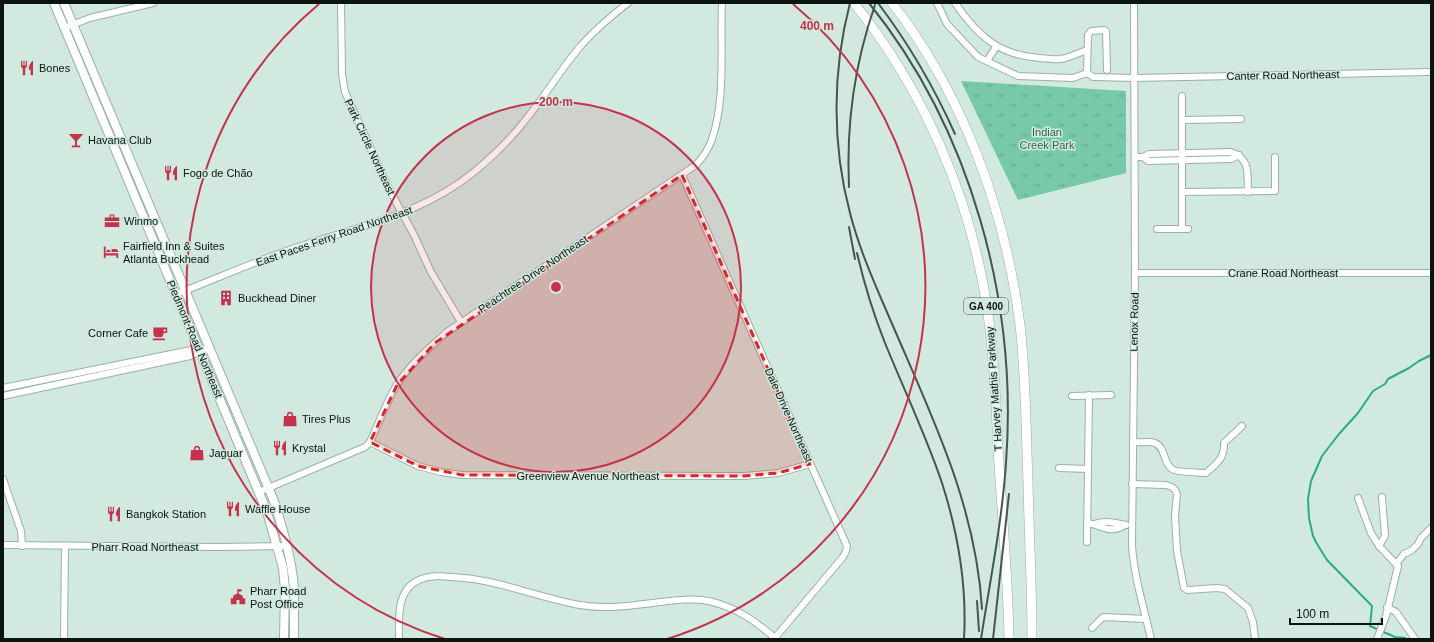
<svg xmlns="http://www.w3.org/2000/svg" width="1434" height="642" font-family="Helvetica,sans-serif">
<defs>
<pattern id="park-tufts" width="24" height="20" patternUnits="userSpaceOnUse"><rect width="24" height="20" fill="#78c9a8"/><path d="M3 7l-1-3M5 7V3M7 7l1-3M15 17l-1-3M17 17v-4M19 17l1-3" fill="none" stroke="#66ac90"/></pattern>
</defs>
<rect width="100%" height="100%" fill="#d1e9de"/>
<path fill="url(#park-tufts)" d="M 961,81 L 1126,91 L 1126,173 L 1018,200 Z"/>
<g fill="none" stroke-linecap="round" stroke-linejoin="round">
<path stroke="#2bad83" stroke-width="2" d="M 1406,639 L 1405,638 L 1395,637 L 1370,626 L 1372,606 L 1327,560 L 1317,544 L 1313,536 L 1309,518 L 1308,499 L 1311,481 L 1322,456 L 1339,434 L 1358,413 L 1373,391 L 1385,384 L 1388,379 L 1409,368 L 1419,361 L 1431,355"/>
<g stroke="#9ab1a6" stroke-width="8">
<g id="minor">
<path d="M 341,3 L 342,74 L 345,92 L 388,187 L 414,235 L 431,272 L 461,322"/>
<path d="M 937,3 L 947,24 L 978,57 L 1018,76 L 1073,78 L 1087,73 L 1093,77 L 1134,78 L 1431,72"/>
<path d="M 955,3 C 977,35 998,55 1039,58 C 1046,58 1054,60 1061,59 C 1070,57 1079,53 1087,50"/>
<path d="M 1134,3 L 1135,273 L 1132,545 C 1134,577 1144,608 1151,639"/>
<path d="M 64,28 L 90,18 L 153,3"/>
<path d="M 987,61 L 996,47"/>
<path d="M 1087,73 L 1088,35 L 1091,31 L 1104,30 L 1106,31 L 1107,70"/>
<path d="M 1182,96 L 1182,229"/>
<path d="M 1182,120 L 1241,119"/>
<path d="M 1135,157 L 1143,157 L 1149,154 L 1231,152 C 1251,159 1247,174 1248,192"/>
<path d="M 1143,157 L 1148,161 L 1231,159 L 1239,155"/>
<path d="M 682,175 L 847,546 L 846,551 L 843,557 L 774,639"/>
<path d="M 1182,192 L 1275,191 L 1275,157"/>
<path d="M 1157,229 L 1188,229"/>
<path d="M 1135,273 L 1431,273"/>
<path d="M 176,294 C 213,280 249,264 286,251 C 351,228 419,217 474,172 C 492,157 509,141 523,123 C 543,99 559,72 579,48 C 593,31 610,17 628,3"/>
<path d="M 3,388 L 201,348"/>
<path d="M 3,396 L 190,356 L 209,348"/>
<path d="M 1072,396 L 1111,395"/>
<path d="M 370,442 L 418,466 L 441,472 L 462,475 L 744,476 L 778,473 L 810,464"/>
<path d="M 1133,442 C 1139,443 1149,441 1155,443 C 1166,448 1163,463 1172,469 C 1177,473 1199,472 1206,473 C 1217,463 1225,458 1224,443 L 1242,426"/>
<path d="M 1059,468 L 1088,469"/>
<path d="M 3,479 L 21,531 L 22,546"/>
<path d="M 1132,484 L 1166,485 L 1172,487 L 1175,490 L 1177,494 L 1175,516 L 1177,551 L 1184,588 L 1187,590 L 1217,588 L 1225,589 L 1248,608 L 1253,622 L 1255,639"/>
<path d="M 259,492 L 365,447 L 370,442 C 379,423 386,403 396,386 C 409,365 429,348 447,332 L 696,165 C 703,157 709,149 712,139 C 726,99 720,45 722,3"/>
<path d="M 1358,498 L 1371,533 L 1379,546 L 1396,564"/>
<path d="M 1087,523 C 1102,525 1109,535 1125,525"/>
<path d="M 1094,524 C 1107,520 1114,523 1126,525"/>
<path d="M 1087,542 L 1089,395"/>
<path d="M 3,545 L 217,547 L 286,546"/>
<path d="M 1379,546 L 1385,536 L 1382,497"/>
<path d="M 1387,607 L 1396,612 L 1415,639"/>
<path d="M 1092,628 L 1103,617 L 1146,619"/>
<path d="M 64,639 L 65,547"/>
<path d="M 399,639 C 399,618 396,590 419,580 C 430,575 441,576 452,577 C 497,579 536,597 580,605 C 607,610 633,605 661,602 C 677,600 693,598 709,601 C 737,608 754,620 775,638"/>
<path d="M 1377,639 L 1386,616 L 1398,566 L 1396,564 L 1404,554 L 1412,550 L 1418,544 L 1421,538 L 1431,528"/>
</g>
</g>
<g stroke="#9ab1a6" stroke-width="10">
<g id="major">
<path d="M 54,3 L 267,512 L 283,568 L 285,589 L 284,639"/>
<path d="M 64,3 L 274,501 C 283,530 292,559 294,589 C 294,606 294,622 294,639"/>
</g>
</g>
<g stroke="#9ab1a6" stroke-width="10">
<g id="highway">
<path d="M 854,3 C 924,91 970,196 987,307 C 995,359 996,412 999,465 C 1003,523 1008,581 1009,639"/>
<path d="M 892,3 C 964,96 1005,210 1020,325 C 1026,377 1026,430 1028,482 C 1029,534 1032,587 1032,639"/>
</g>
</g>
<use href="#minor" stroke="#fff" stroke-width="6"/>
<use href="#major" stroke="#fff" stroke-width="8"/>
<use href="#highway" stroke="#fff" stroke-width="9"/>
<g stroke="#47554f" stroke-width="2">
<path d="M 850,3 C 832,72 832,145 850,213 C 860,252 877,289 893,326 C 933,419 976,506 982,609"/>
<path d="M 869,3 C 971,130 1018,301 1006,463 C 1002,522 990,581 981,639"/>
<path d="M 878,3 C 909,44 934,87 955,134"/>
<path d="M 849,187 C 846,123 854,65 875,5"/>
<path d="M 849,227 L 855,259"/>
<path d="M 857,253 C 864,283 873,313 885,343 C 904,390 926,435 942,483 C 958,533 967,587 964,639"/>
<path d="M 977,601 L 979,631"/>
<path d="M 993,639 L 1009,494"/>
</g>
</g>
<path fill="#d62828" fill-opacity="0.2" stroke="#d62828" stroke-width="3" stroke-dasharray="8 5" stroke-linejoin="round" d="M 682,175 L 810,464 L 778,473 L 744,476 L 462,475 L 418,466 L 370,442 L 397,385 L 435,343 Z"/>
<circle cx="556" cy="287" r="185" fill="#c4334b" fill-opacity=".12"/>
<g fill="none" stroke="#c4334b" stroke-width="2">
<circle cx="556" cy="287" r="185"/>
<path d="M445 639A369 369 0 0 1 319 4M793 4A369 369 0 0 1 667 639"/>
</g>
<defs>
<g id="restaurant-bare" transform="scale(1.2)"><path d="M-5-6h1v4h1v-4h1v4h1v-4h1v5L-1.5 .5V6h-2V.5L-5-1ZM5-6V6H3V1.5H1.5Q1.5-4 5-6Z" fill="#c4334b" stroke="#d1e9de" stroke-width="2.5" paint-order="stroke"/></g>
<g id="bar-bare" transform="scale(1.2)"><path d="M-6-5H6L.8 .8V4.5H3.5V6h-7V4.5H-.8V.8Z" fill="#c4334b" stroke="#d1e9de" stroke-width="2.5" paint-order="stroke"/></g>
<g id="office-bare" transform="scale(1.2)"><path d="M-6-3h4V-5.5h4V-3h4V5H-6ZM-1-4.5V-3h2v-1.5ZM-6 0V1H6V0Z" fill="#c4334b" stroke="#d1e9de" stroke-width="2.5" paint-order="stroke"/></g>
<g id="hotel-bare" transform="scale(1.2)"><path d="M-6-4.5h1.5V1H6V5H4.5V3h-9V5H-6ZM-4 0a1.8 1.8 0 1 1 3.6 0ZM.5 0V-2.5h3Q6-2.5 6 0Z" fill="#c4334b" stroke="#d1e9de" stroke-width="2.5" paint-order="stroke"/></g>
<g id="building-bare" transform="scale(1.2)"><path d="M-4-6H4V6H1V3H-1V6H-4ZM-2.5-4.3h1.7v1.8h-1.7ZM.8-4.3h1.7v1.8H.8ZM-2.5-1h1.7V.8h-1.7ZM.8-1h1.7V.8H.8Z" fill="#c4334b" stroke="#d1e9de" stroke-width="2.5" paint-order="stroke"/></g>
<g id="cafe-bare" transform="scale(1.2)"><path d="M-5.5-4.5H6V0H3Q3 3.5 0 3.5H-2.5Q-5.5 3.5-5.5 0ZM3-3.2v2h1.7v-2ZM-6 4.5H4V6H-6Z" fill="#c4334b" stroke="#d1e9de" stroke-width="2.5" paint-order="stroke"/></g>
<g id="shop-bare" transform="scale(1.2)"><path d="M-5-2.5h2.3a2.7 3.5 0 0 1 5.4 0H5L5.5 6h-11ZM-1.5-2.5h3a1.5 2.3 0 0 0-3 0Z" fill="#c4334b" stroke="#d1e9de" stroke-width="2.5" paint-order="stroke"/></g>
<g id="civic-bare" transform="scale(1.2)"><path d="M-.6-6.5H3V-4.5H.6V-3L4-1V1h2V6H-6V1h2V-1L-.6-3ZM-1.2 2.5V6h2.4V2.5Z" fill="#c4334b" stroke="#d1e9de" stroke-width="2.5" paint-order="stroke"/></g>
</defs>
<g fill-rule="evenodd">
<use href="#restaurant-bare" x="27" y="68"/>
<use href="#bar-bare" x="76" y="140"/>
<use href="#restaurant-bare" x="171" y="173"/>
<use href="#office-bare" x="112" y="221"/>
<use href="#hotel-bare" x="111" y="252"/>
<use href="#building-bare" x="226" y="298"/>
<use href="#cafe-bare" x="160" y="333"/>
<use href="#shop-bare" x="290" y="419"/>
<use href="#restaurant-bare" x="280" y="448"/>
<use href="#shop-bare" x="197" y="453"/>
<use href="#restaurant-bare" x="233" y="509"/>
<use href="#restaurant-bare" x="114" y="514"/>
<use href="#civic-bare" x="238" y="597"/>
</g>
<g text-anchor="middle" stroke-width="3" stroke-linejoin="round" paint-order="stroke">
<rect fill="#d1e9de" stroke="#46544e" stroke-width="1" x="964" y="298" width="44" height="16" rx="3"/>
<g font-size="10" font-weight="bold" fill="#0b1410">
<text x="986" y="310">GA 400</text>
</g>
<g font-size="11" fill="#0b1410" stroke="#d1e9de" text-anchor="start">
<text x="39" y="72">Bones</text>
<text x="88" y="144">Havana Club</text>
<text x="183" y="177">Fogo de Chão</text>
<text x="124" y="225">Winmo</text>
<text x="123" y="250">Fairfield Inn &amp; Suites<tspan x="123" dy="13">Atlanta Buckhead</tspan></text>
<text x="238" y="302">Buckhead Diner</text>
<text x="148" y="337" text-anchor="end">Corner Cafe</text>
<text x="302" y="423">Tires Plus</text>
<text x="292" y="452">Krystal</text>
<text x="209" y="457">Jaguar</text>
<text x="245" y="513">Waffle House</text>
<text x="126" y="518">Bangkok Station</text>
<text x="250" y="595">Pharr Road<tspan x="250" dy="13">Post Office</tspan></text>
</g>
<g font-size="11" fill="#0b1410" stroke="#d1e9de">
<text transform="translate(1283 75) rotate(-1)" y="4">Canter Road Northeast</text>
<text transform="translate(370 147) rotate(65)" y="4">Park Circle Northeast</text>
<text transform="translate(334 236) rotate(-19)" y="4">East Paces Ferry Road Northeast</text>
<text x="1283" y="277">Crane Road Northeast</text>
<text transform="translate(533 274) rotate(-34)" y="4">Peachtree Drive Northeast</text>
<text transform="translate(1134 322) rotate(-89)" y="4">Lenox Road</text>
<text transform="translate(195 339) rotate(67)" y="4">Piedmont Road Northeast</text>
<text transform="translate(994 389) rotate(-94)" y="4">T Harvey Mathis Parkway</text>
<text transform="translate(789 415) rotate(66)" y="4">Dale Drive Northeast</text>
<text x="588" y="480">Greenview Avenue Northeast</text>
<text x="145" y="551">Pharr Road Northeast</text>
</g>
<g font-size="11" fill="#2f604d" stroke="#d1e9de">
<text x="1047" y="136">Indian<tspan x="1047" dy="13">Creek Park</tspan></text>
</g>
</g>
<circle cx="556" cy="287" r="6" fill="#c4334b" stroke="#d1e9de" stroke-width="2"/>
<g font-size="12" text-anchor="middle" font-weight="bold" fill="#c4334b" stroke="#d1e9de" stroke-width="3" stroke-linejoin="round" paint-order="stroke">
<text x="817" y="30">400 m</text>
<text x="556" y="106">200 m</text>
</g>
<rect width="1434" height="642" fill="none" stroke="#0b1410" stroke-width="8"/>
<path d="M1290 618v6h92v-6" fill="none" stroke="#0b1410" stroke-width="2"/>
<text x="1296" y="618" font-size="12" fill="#0b1410" stroke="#d1e9de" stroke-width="3" paint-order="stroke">100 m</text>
</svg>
